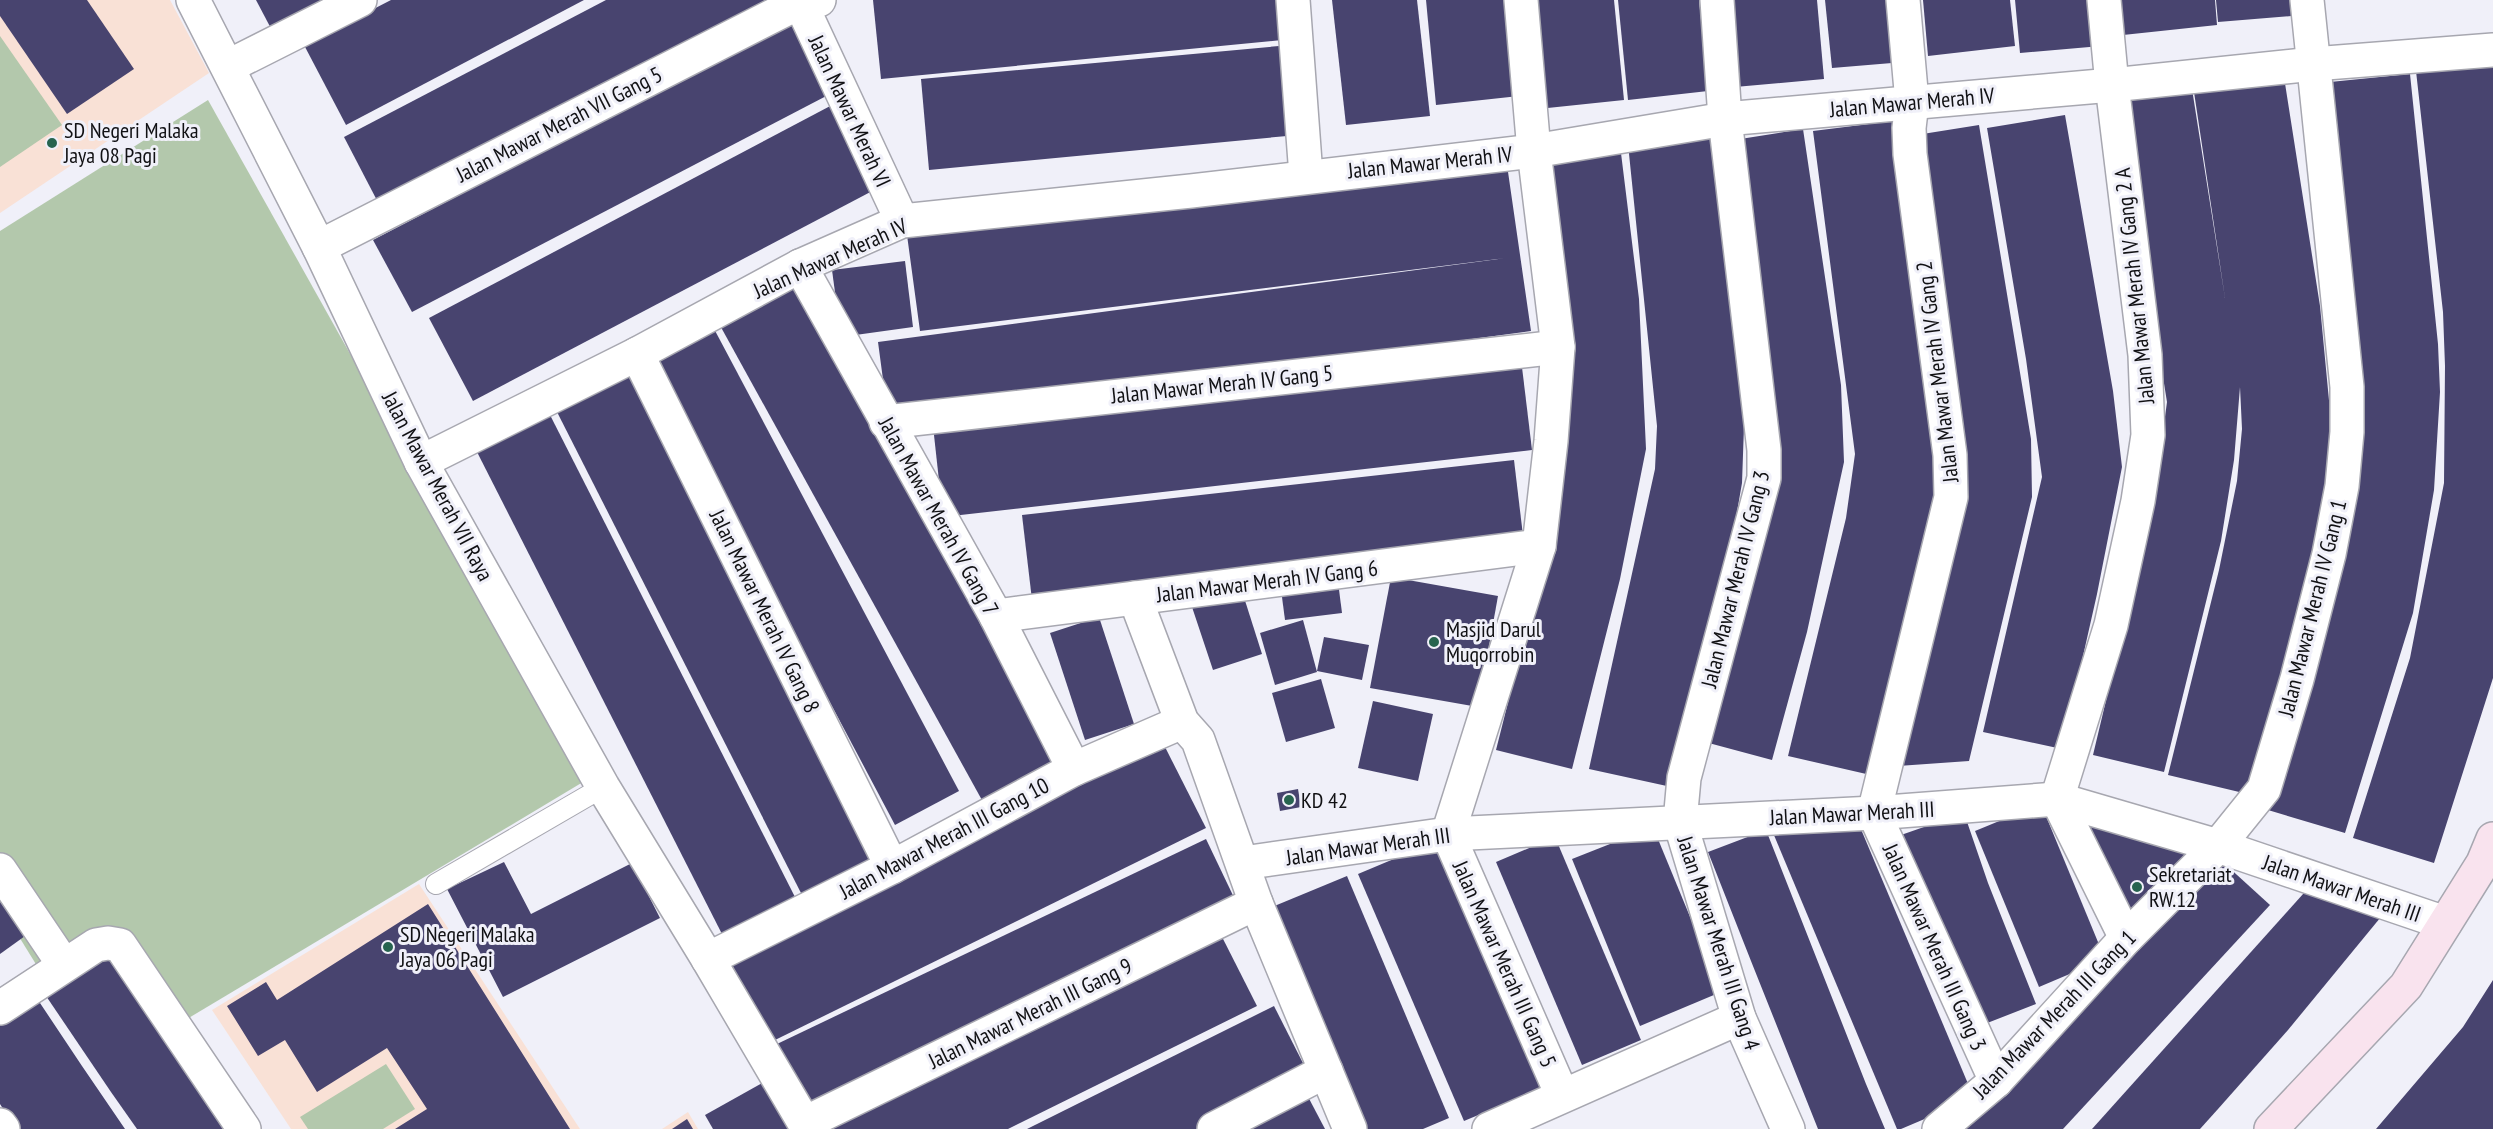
<svg xmlns="http://www.w3.org/2000/svg" width="2493" height="1129" font-family="'PT Sans Narrow',sans-serif">
<rect width="100%" height="100%" fill="#f0f0f9"/>
<g fill="#f9e1d6">
<path d="M 0,0 L 170,0 L 209,73 L 0,213 Z"/>
<path d="M 419,884 L 580,1129 L 291,1129 L 212,1010 Z"/>
<path d="M 688,1112 L 698,1129 L 662,1129 Z"/>
</g>
<g fill="#b3c8ac">
<path d="M 0,36 L 62,125 L 0,167 Z"/>
<path d="M 208,100 L 588,779 L 182,1022 L 42,974 L 0,906 L 0,231 Z"/>
<path d="M 386,1064 L 415,1109 L 383,1129 L 308,1129 L 300,1117 Z"/>
</g>
<g fill="#48446f">
<path d="M 0,0 L 87,0 L 134,69 L 67,114 L 0,16 Z"/>
<path d="M 256,0 L 349,0 L 276,38 Z"/>
<path d="M 391,0 L 584,0 L 346,125 L 304,45 Z"/>
<path d="M 606,0 L 783,0 L 382,210 L 344,137 Z"/>
<path d="M 873,0 L 1279,0 L 1282,40 L 881,79 Z"/>
<path d="M 1332,0 L 1417,0 L 1430,116 L 1346,125 Z"/>
<path d="M 1426,0 L 1510,0 L 1519,96 L 1436,105 Z"/>
<path d="M 1527,0 L 1614,0 L 1624,100 L 1538,109 Z"/>
<path d="M 1618,0 L 1699,0 L 1708,91 L 1628,100 Z"/>
<path d="M 1727,0 L 1817,0 L 1824,79 L 1735,87 Z"/>
<path d="M 1825,0 L 1898,0 L 1904,62 L 1832,68 Z"/>
<path d="M 1923,0 L 2010,0 L 2015,46 L 1928,56 Z"/>
<path d="M 2015,0 L 2097,0 L 2101,46 L 2020,53 Z"/>
<path d="M 2119,0 L 2215,0 L 2217,25 L 2123,35 Z"/>
<path d="M 2216,0 L 2302,0 L 2303,15 L 2218,22 Z"/>
<path d="M 794,21 L 832,93 L 412,312 L 373,240 Z"/>
<path d="M 1279,46 L 1287,136 L 929,170 L 921,79 Z"/>
<path d="M 2493,62 L 2493,678 L 2434,863 L 2353,838 L 2410,658 L 2444,483 L 2445,366 L 2443,312 L 2416,71 Z"/>
<path d="M 2410,74 L 2438,344 L 2440,392 L 2434,490 L 2413,613 L 2345,833 L 2268,810 L 2332,596 L 2330,82 Z"/>
<path d="M 2284,77 L 2320,306 L 2332,432 L 2330,499 L 2256,796 L 2168,775 L 2219,570 L 2237,481 L 2242,429 L 2240,387 L 2234,460 L 2221,541 L 2164,772 L 2093,755 L 2129,604 L 2160,454 L 2167,402 L 2118,100 L 2192,89 L 2225,298 L 2194,92 Z"/>
<path d="M 834,104 L 878,188 L 473,401 L 429,318 Z"/>
<path d="M 2065,115 L 2113,391 L 2122,467 L 2097,594 L 2062,749 L 1983,732 L 2042,477 L 2026,359 L 1987,128 Z"/>
<path d="M 1901,120 L 1942,495 L 1875,776 L 1788,756 L 1846,518 L 1855,454 L 1813,131 Z"/>
<path d="M 1979,125 L 2031,439 L 2032,497 L 1969,761 L 1898,766 L 1963,497 L 1910,136 Z"/>
<path d="M 1803,129 L 1841,385 L 1844,462 L 1807,632 L 1772,760 L 1705,742 L 1763,525 L 1734,140 Z"/>
<path d="M 1717,135 L 1744,426 L 1742,483 L 1733,535 L 1676,788 L 1589,769 L 1655,469 L 1657,426 L 1628,144 Z"/>
<path d="M 1620,145 L 1639,299 L 1646,449 L 1620,579 L 1572,769 L 1496,750 L 1544,560 L 1568,444 L 1568,368 L 1543,155 Z"/>
<path d="M 1506,158 L 1531,331 L 888,417 L 878,342 L 1506,258 L 920,331 L 907,235 Z"/>
<path d="M 905,261 L 913,327 L 841,337 L 832,270 Z"/>
<path d="M 800,275 L 1065,757 L 983,802 L 717,320 Z"/>
<path d="M 712,325 L 959,791 L 895,825 L 648,359 Z"/>
<path d="M 1521,359 L 1532,450 L 943,517 L 933,426 Z"/>
<path d="M 634,368 L 881,855 L 802,895 L 555,408 Z"/>
<path d="M 549,413 L 796,899 L 723,936 L 476,450 Z"/>
<path d="M 1514,460 L 1524,544 L 1032,600 L 1022,515 Z"/>
<path d="M 1337,574 L 1342,613 L 1285,620 L 1280,582 Z"/>
<path d="M 1391,577 L 1498,596 L 1478,707 L 1370,688 Z"/>
<path d="M 1241,588 L 1262,654 L 1213,670 L 1191,604 Z"/>
<path d="M 1099,617 L 1134,724 L 1085,740 L 1050,633 Z"/>
<path d="M 1303,620 L 1317,672 L 1275,685 L 1260,633 Z"/>
<path d="M 1324,637 L 1369,645 L 1362,680 L 1317,671 Z"/>
<path d="M 1321,679 L 1335,728 L 1286,742 L 1272,693 Z"/>
<path d="M 1373,701 L 1433,714 L 1418,781 L 1358,768 Z"/>
<path d="M 1163,743 L 1206,828 L 771,1042 L 728,957 Z"/>
<path d="M 1298,789 L 1301,807 L 1280,811 L 1277,793 Z"/>
<path d="M 2041,804 L 2105,959 L 2039,987 L 1975,831 Z"/>
<path d="M 1964,813 L 1988,883 L 2036,1004 L 1977,1027 L 1901,835 Z"/>
<path d="M 1855,815 L 1974,1098 L 1901,1129 L 1897,1129 L 1771,828 Z"/>
<path d="M 2086,824 L 2198,847 L 2127,927 Z"/>
<path d="M 1653,827 L 1721,992 L 1640,1026 L 1572,859 Z"/>
<path d="M 1766,830 L 1866,1084 L 1885,1129 L 1818,1129 L 1751,961 L 1708,852 Z"/>
<path d="M 1555,837 L 1641,1040 L 1582,1065 L 1496,862 Z"/>
<path d="M 1206,839 L 1239,908 L 810,1113 L 777,1044 Z"/>
<path d="M 1439,840 L 1545,1087 L 1464,1121 L 1358,874 Z"/>
<path d="M 2214,854 L 2270,905 L 2063,1129 L 1959,1129 Z"/>
<path d="M 504,862 L 531,914 L 632,863 L 660,918 L 503,997 L 447,889 Z"/>
<path d="M 1347,876 L 1449,1118 L 1423,1129 L 1365,1129 L 1272,907 Z"/>
<path d="M 2312,884 L 2385,912 L 2288,1030 L 2218,1109 L 2200,1129 L 2092,1129 Z"/>
<path d="M 0,886 L 32,931 L 0,954 Z"/>
<path d="M 428,904 L 570,1129 L 395,1129 L 427,1109 L 387,1048 L 317,1092 L 285,1040 L 258,1056 L 227,1006 L 266,982 L 277,1000 Z"/>
<path d="M 1218,929 L 1257,1006 L 1008,1129 L 828,1129 Z"/>
<path d="M 106,947 L 230,1129 L 137,1129 L 111,1092 L 42,990 Z"/>
<path d="M 2493,980 L 2493,1129 L 2376,1129 L 2463,1027 Z"/>
<path d="M 34,994 L 82,1066 L 125,1129 L 16,1129 L 0,1104 L 0,1017 Z"/>
<path d="M 1274,1006 L 1308,1073 L 1196,1129 L 1027,1129 Z"/>
<path d="M 766,1081 L 793,1129 L 713,1129 L 705,1115 Z"/>
<path d="M 1305,1091 L 1325,1129 L 1234,1129 Z"/>
<path d="M 687,1119 L 693,1129 L 672,1129 Z"/>
</g>
<g fill="none" stroke-linecap="round" stroke-linejoin="round">
<g stroke="#a7a7b0" stroke-width="22">
<path id="lane" d="M 436,884 L 603,787"/>
</g>
<g stroke="#a7a7b0" stroke-width="36">
<g id="street">
<path d="M 193,0 L 319,247 L 421,462 L 603,787 L 708,959 L 808,1129"/>
<path d="M 799,0 L 902,221"/>
<path d="M 1293,0 L 1306,176"/>
<path d="M 1521,0 L 1534,151 L 1558,347 L 1551,441 L 1539,546 L 1448,834 L 1562,1095"/>
<path d="M 1717,0 L 1725,119 L 1764,450 L 1764,478 L 1684,778 L 1680,822 L 1739,1018 L 1788,1129"/>
<path d="M 1903,0 L 1912,102 L 1909,128 L 1910,154 L 1950,455 L 1951,497 L 1874,813 L 1996,1081"/>
<path d="M 2104,0 L 2112,85 L 2145,355 L 2148,435 L 2138,501 L 2111,625 L 2057,799 L 2126,938"/>
<path d="M 229,66 L 360,0"/>
<path d="M 319,247 L 800,2 L 819,0"/>
<path d="M 800,266 L 996,616 L 1074,769"/>
<path d="M 637,354 L 892,867"/>
<path d="M 886,422 L 1558,347"/>
<path d="M 421,462 L 637,354 L 800,266 L 902,221 L 1191,191 L 1534,151 L 1725,119 L 2112,85 L 2313,64 L 2493,50"/>
<path d="M 1135,598 L 1182,722 L 1198,740 L 1256,903 L 1350,1129"/>
<path d="M 996,616 L 1539,546"/>
<path d="M 1243,863 L 1448,834 L 1874,813 L 2057,799 L 2218,846 L 2445,923"/>
<path d="M 0,870 L 64,965"/>
<path d="M 708,959 L 892,867 L 1074,769 L 1182,722"/>
<path d="M 0,1008 L 96,945 L 108,943 L 120,945 L 244,1129"/>
<path d="M 805,1123 L 1256,903"/>
<path d="M 0,1125 L 3,1129"/>
<path d="M 1214,1129 L 1326,1071"/>
<path d="M 1489,1129 L 1739,1018"/>
<path d="M 1939,1129 L 1996,1081 L 2126,938 L 2218,846 L 2264,789 L 2297,679 L 2329,554 L 2342,486 L 2347,432 L 2347,387 L 2341,329 L 2307,0"/>
</g>
</g>
<g stroke="#a7a7b0" stroke-width="36">
<path id="secondary" d="M 2271,1129 L 2406,986 L 2483,863 L 2493,839"/>
</g>
<use href="#lane" stroke="#fff" stroke-width="20"/>
<use href="#street" stroke="#fff" stroke-width="33"/>
<use href="#secondary" stroke="#f9e3ee" stroke-width="33"/>
</g>
<g fill="#27644f" stroke="#f0f0f9" stroke-width="2">
<circle cx="52" cy="143" r="6"/>
<circle cx="1434" cy="642" r="6"/>
<circle cx="1289" cy="800" r="6"/>
<circle cx="2137" cy="887" r="6"/>
<circle cx="388" cy="947" r="6"/>
</g>
<g text-anchor="middle" stroke-width="6" stroke-linejoin="round" paint-order="stroke">
<g font-size="22" fill="#111114" stroke="#f0f0f9">
<text transform="translate(1912 102) rotate(-5)" y="8">Jalan Mawar Merah IV</text>
<text transform="translate(850 111) rotate(65)" y="8">Jalan Mawar Merah VI</text>
<text transform="translate(559 124) rotate(-27)" y="8">Jalan Mawar Merah VII Gang 5</text>
<text transform="translate(1430 162) rotate(-6)" y="8">Jalan Mawar Merah IV</text>
<text transform="translate(830 258) rotate(-24)" y="8">Jalan Mawar Merah IV</text>
<text transform="translate(2134 286) rotate(-96)" y="8">Jalan Mawar Merah IV Gang 2 A</text>
<text transform="translate(1937 372) rotate(-97)" y="8">Jalan Mawar Merah IV Gang 2</text>
<text transform="translate(1222 384) rotate(-6)" y="8">Jalan Mawar Merah IV Gang 5</text>
<text transform="translate(438 486) rotate(62)" y="8">Jalan Mawar Merah VII Raya</text>
<text transform="translate(939 516) rotate(61)" y="8">Jalan Mawar Merah IV Gang 7</text>
<text transform="translate(1735 579) rotate(-76)" y="8">Jalan Mawar Merah IV Gang 3</text>
<text transform="translate(1267 581) rotate(-7)" y="8">Jalan Mawar Merah IV Gang 6</text>
<text transform="translate(2312 608) rotate(-76)" y="8">Jalan Mawar Merah IV Gang 1</text>
<text transform="translate(765 611) rotate(64)" y="8">Jalan Mawar Merah IV Gang 8</text>
<text transform="translate(1852 813) rotate(-3)" y="8">Jalan Mawar Merah III</text>
<text transform="translate(944 838) rotate(-28)" y="8">Jalan Mawar Merah III Gang 10</text>
<text transform="translate(1368 846) rotate(-8)" y="8">Jalan Mawar Merah III</text>
<text transform="translate(2342 888) rotate(19)" y="8">Jalan Mawar Merah III</text>
<text transform="translate(1719 943) rotate(72)" y="8">Jalan Mawar Merah III Gang 4</text>
<text transform="translate(1935 947) rotate(66)" y="8">Jalan Mawar Merah III Gang 3</text>
<text transform="translate(1505 964) rotate(66)" y="8">Jalan Mawar Merah III Gang 5</text>
<text transform="translate(1030 1013) rotate(-26)" y="8">Jalan Mawar Merah III Gang 9</text>
<text transform="translate(2054 1014) rotate(-46)" y="8">Jalan Mawar Merah III Gang 1</text>
</g>
<g font-size="22" fill="#111114" stroke="#f0f0f9" text-anchor="start">
<text x="64" y="138">SD Negeri Malaka<tspan x="64" dy="25">Jaya 08 Pagi</tspan></text>
<text x="1446" y="637">Masjid Darul<tspan x="1446" dy="25">Muqorrobin</tspan></text>
<text x="1301" y="808">KD 42</text>
<text x="2149" y="882">Sekretariat<tspan x="2149" dy="25">RW.12</tspan></text>
<text x="400" y="942">SD Negeri Malaka<tspan x="400" dy="25">Jaya 06 Pagi</tspan></text>
</g>
</g>
</svg>
